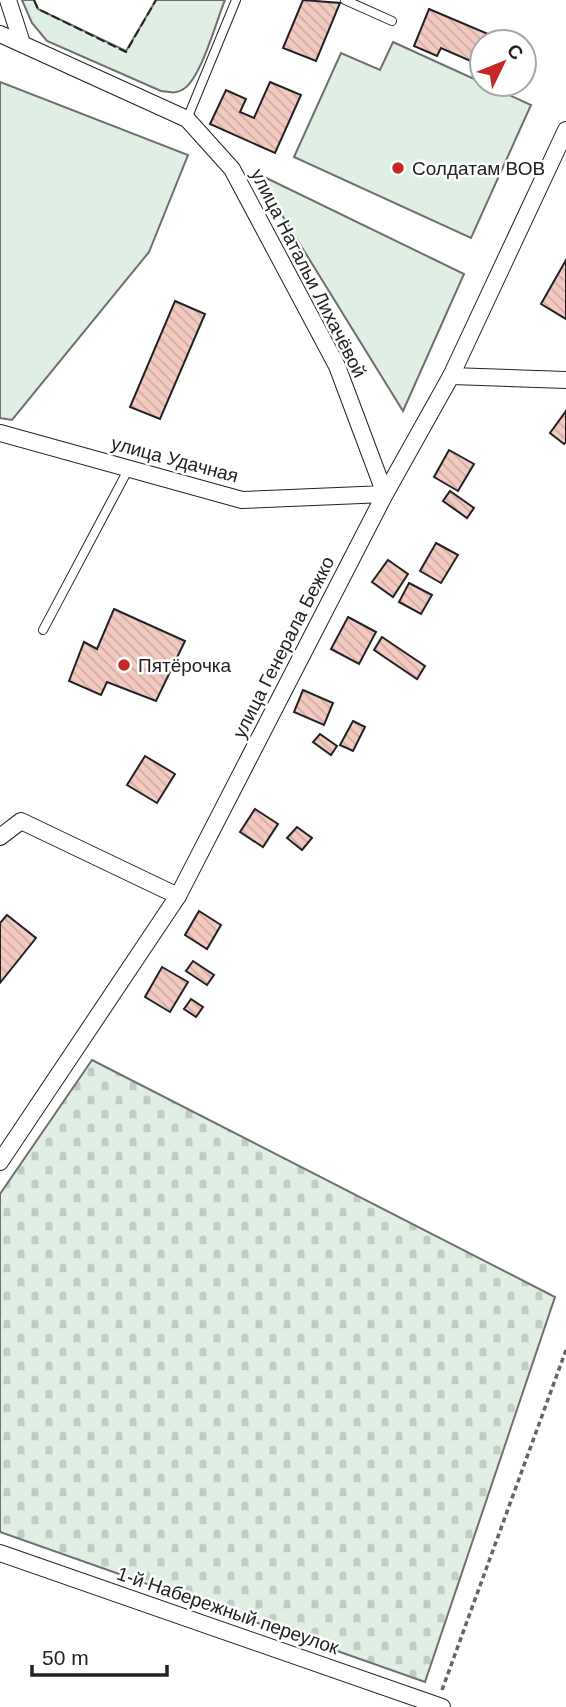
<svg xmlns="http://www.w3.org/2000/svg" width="566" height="1707" font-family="Arial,sans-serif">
<defs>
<pattern id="cemetery-stones" width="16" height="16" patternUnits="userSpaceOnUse" patternTransform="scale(1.75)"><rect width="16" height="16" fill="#e0efe3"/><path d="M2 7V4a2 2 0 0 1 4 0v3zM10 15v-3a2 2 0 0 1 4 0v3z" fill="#c0cdc2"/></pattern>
<pattern id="building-back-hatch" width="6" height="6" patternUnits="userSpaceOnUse" patternTransform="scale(1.75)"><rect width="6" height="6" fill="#f3c9c0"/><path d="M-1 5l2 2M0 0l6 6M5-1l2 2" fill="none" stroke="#d0aca5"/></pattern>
</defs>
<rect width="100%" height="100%" fill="#fff"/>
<g fill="#e0efe3" stroke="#6f6f6f" stroke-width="2">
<path d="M 22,0 L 34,0 L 38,9 L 126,51 L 156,0 L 225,0 C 216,21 201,80 182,90 C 175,94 169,92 161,91 L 47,41 L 32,23 Z"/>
<path d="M 393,42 L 531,105 L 471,238 L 294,157 L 341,53 L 380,70 Z"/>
<path d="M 0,82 L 188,155 L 149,252 L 12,420 L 0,418 Z"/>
<path d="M 256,173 L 464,274 L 403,411 Z"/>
</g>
<path fill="url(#cemetery-stones)" stroke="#6f6f6f" stroke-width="2" d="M 92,1060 L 555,1297 L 425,1682 L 0,1532 L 0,1194 Z"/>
<g fill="url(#building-back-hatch)" stroke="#222" stroke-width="2">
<path d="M 303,0 L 340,3 L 316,61 L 283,48 Z"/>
<path d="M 429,9 L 500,39 L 499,42 L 482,42 L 482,66 L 441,48 L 437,56 L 414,46 Z"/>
<path d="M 270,82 L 301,95 L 275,153 L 210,124 L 226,90 L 246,99 L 240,112 L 254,118 Z"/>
<path d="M 566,260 L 566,319 L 541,304 Z"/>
<path d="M 175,301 L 205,314 L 160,419 L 130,407 Z"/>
<path d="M 566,411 L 566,442 L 564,444 L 550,433 Z"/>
<path d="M 449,450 L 474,464 L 458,491 L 434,477 Z"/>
<path d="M 450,491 L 474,508 L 467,518 L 443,501 Z"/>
<path d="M 436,543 L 458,555 L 441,583 L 420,571 Z"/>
<path d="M 388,560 L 408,574 L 393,597 L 372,582 Z"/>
<path d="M 409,583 L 432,595 L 421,614 L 399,602 Z"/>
<path d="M 114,609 L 185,641 L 156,701 L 107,682 L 101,695 L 69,681 L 84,642 L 97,649 Z"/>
<path d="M 348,617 L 376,632 L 359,664 L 331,649 Z"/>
<path d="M 382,637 L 425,666 L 417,679 L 374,650 Z"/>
<path d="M 303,690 L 333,703 L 324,725 L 294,712 Z"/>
<path d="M 353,721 L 365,727 L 353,751 L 340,745 Z"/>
<path d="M 320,734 L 337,746 L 331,755 L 313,742 Z"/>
<path d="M 145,756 L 175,774 L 157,803 L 127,785 Z"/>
<path d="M 255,809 L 278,824 L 263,847 L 240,832 Z"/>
<path d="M 297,827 L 312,838 L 302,850 L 287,838 Z"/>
<path d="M 199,911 L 221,925 L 207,949 L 185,935 Z"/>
<path d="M 7,915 L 36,938 L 0,983 L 0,923 Z"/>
<path d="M 193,961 L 214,975 L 207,985 L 186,971 Z"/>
<path d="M 162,967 L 188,982 L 170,1012 L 145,997 Z"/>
<path d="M 191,999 L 203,1007 L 196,1017 L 184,1009 Z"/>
</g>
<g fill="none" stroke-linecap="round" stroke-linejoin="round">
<g stroke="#222" stroke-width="10">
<g id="service">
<path d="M 345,0 L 392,21"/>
<path d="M 187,119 L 236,0"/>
<path d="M 43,630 L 129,468"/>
</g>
</g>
<g stroke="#222" stroke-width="18">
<g id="minor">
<path d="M 8,0 L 22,43"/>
<path d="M 0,34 L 187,119 L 232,169 L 337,366 L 385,494 L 242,500 L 0,433"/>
<path d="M 451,376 L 566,380"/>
<path d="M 0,837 L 21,821 L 178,896"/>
<path d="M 0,1162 L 178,896 L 385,494 L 451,376 L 566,130"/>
<path d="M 0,1553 L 442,1707"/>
</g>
</g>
<path stroke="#646464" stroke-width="3.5" stroke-dasharray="5 3.5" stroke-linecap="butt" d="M 442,1690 L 566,1350"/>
<use href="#service" stroke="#fff" stroke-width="8"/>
<use href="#minor" stroke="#fff" stroke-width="16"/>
<path stroke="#222" stroke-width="2" stroke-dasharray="9 3.5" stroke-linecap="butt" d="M 34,0 L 38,9 L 126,52 L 156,0"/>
</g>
<g fill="#c62828" stroke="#fff" stroke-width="2.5">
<circle cx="398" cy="168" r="7"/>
<circle cx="124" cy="665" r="7"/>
</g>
<g text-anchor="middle" stroke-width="5" stroke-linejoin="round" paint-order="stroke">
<g font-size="19" fill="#222" stroke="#fff" text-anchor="start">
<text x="412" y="175">Солдатам ВОВ</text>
<text x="138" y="672">Пятёрочка</text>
</g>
<g font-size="19" fill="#222" stroke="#fff">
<text transform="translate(309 273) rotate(63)" y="7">улица Натальи Лихачёвой</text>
<text transform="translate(175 459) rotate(15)" y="7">улица Удачная</text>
<text transform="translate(283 647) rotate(-63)" y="7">улица Генерала Бежко</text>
<text transform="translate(228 1610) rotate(19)" y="7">1-й Набережный переулок</text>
</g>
</g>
<g transform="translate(503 63) rotate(47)"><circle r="33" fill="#ffffff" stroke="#a7a7a7" stroke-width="2"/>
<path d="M0-5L12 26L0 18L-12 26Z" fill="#c62828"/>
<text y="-10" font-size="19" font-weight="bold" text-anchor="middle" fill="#222222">С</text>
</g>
<path d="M32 1665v10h135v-10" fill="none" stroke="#222222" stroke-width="3.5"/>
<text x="42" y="1665" font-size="21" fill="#222222" stroke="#ffffff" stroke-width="5" paint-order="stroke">50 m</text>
</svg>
